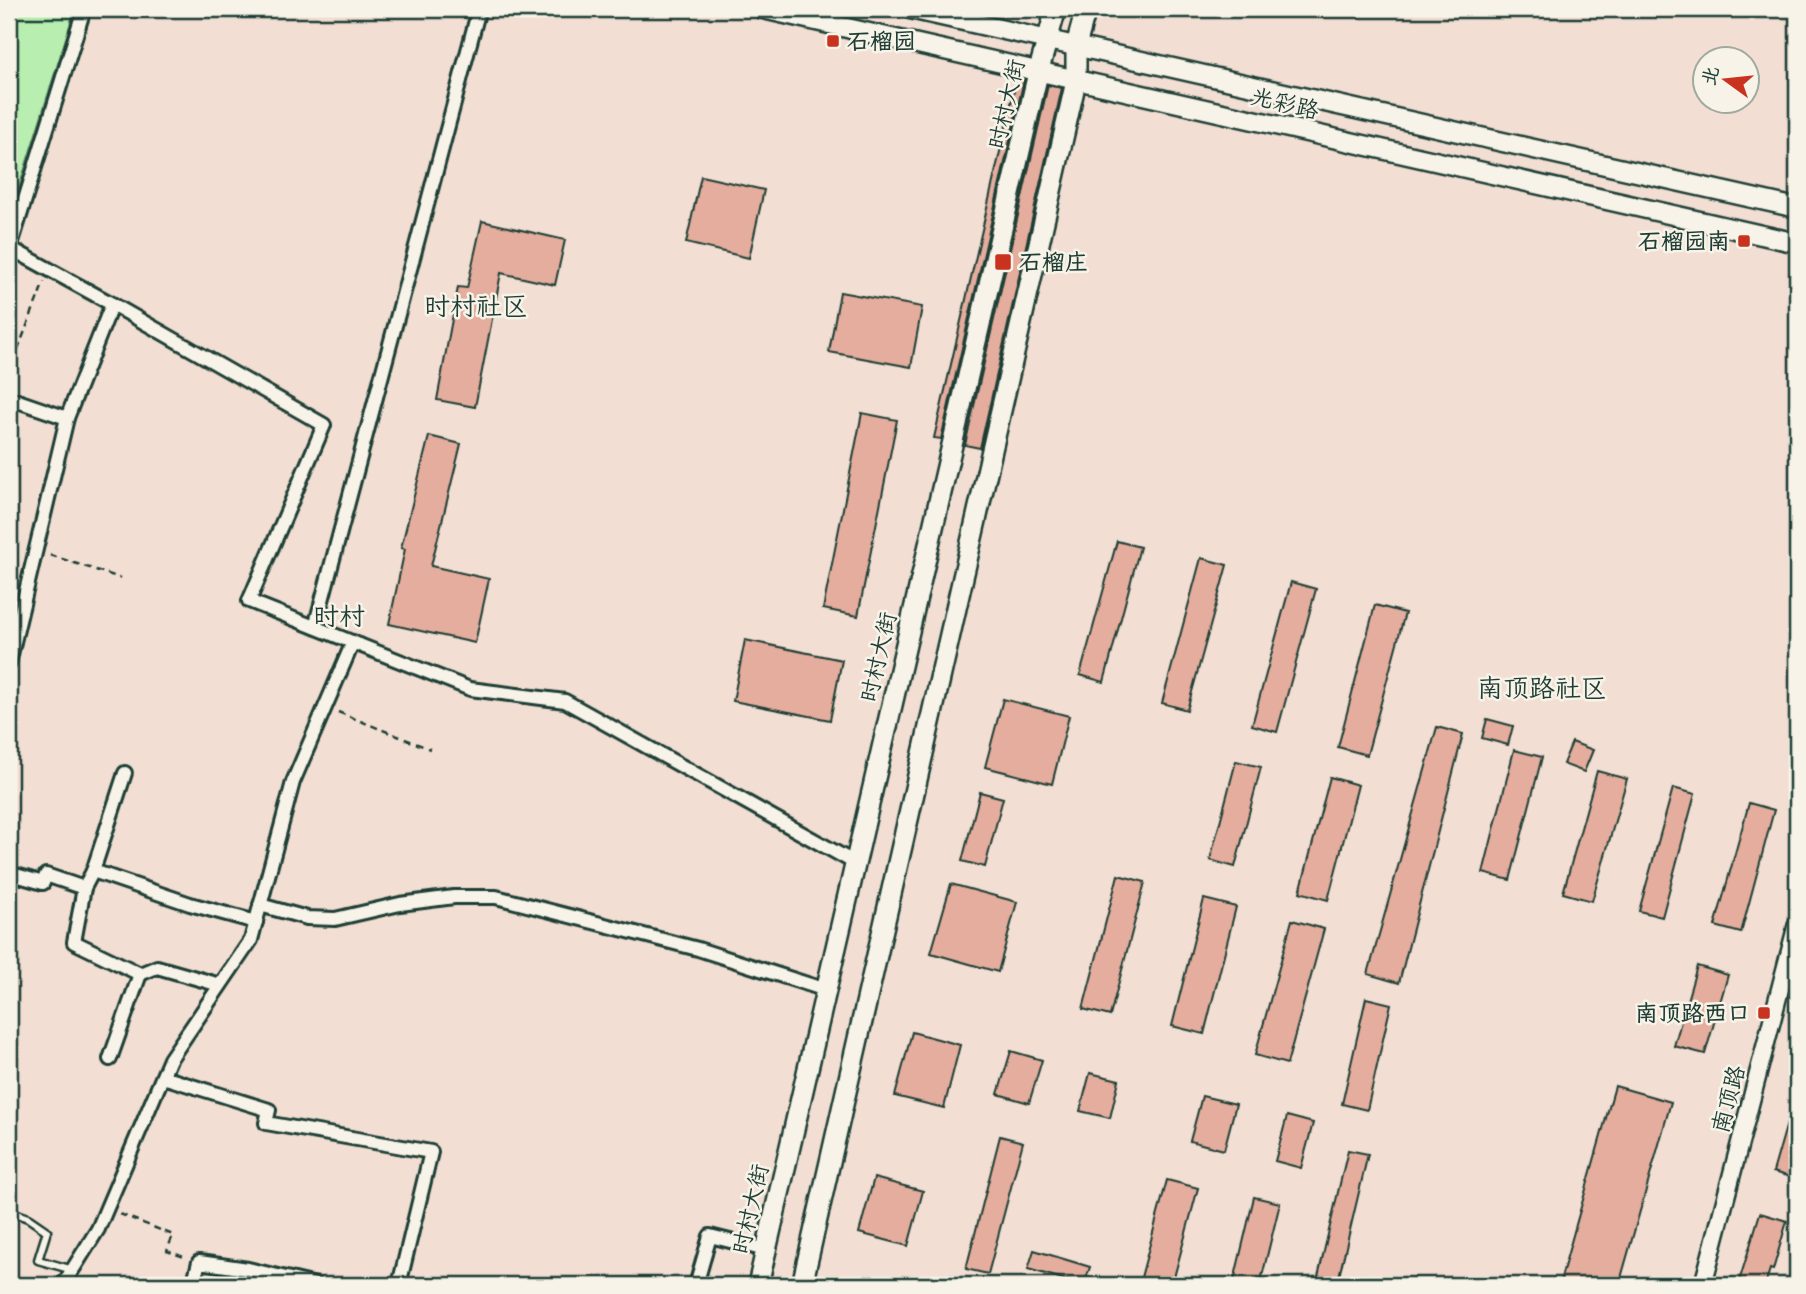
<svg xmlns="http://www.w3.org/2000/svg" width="1806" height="1294" font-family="'Architects Daughter','LXGW WenKai TC',sans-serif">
<rect width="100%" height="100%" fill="#f2ded2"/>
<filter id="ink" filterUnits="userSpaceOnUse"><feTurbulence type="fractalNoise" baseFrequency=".0143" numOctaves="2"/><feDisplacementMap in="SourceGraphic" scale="14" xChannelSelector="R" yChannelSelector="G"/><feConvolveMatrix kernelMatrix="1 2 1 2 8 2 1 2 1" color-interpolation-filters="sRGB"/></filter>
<g filter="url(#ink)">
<path fill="#b8efb1" stroke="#6c9672" stroke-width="2" d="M 9,9 L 75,9 L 9,219 Z"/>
<g fill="#e5ad9d" stroke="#1f3d34" stroke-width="2">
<path d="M 1017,78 L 1024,80 L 941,439 L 934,438 Z"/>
<path d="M 1048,85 L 1062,88 L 980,448 L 965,445 Z"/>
<path d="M 701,176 L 764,190 L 749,258 L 686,243 Z"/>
<path d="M 482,221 L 565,240 L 555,285 L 501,273 L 475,407 L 437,400 L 458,287 L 467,288 Z"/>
<path d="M 840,292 L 922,307 L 911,367 L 829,352 Z"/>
<path d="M 862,413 L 897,420 L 858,616 L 823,609 Z"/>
<path d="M 429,436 L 461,444 L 431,566 L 489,579 L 475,643 L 389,624 L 405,549 L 401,548 Z"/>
<path d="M 1117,541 L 1140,547 L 1104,682 L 1080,675 Z"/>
<path d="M 1201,558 L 1227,565 L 1187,710 L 1162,703 Z"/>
<path d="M 1291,582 L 1316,589 L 1277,732 L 1252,725 Z"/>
<path d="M 1375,605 L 1405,613 L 1367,755 L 1338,747 Z"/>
<path d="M 745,640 L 842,660 L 830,720 L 733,701 Z"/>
<path d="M 1003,699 L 1069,716 L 1052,784 L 985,767 Z"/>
<path d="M 1487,719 L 1513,726 L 1508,745 L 1482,738 Z"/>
<path d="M 1437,727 L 1463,734 L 1399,983 L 1368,974 Z"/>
<path d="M 1572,742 L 1593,750 L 1584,772 L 1563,764 Z"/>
<path d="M 1514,750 L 1542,757 L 1510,880 L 1483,873 Z"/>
<path d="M 1236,761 L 1261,767 L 1235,867 L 1210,860 Z"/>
<path d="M 1597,771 L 1627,779 L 1592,901 L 1563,893 Z"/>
<path d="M 1330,777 L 1358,785 L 1328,900 L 1300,892 Z"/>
<path d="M 1673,788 L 1695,794 L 1662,917 L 1639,911 Z"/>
<path d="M 980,792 L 1003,798 L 985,867 L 962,861 Z"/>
<path d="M 1749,803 L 1774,810 L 1741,933 L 1715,926 Z"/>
<path d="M 1118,875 L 1145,882 L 1110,1016 L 1083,1009 Z"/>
<path d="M 951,884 L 1017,902 L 998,972 L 931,953 Z"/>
<path d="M 1204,899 L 1236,907 L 1204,1034 L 1172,1026 Z"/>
<path d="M 1292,920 L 1324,929 L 1287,1064 L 1255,1055 Z"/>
<path d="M 1697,966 L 1728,975 L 1705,1054 L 1674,1046 Z"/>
<path d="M 1366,998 L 1391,1004 L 1367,1110 L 1342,1104 Z"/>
<path d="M 912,1032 L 960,1045 L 944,1108 L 895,1096 Z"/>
<path d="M 1011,1051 L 1042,1060 L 1029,1103 L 998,1094 Z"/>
<path d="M 1090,1073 L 1119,1080 L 1110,1118 L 1080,1111 Z"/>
<path d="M 1615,1086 L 1671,1102 L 1619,1285 L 1559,1285 Z"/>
<path d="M 1202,1096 L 1236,1104 L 1224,1150 L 1190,1141 Z"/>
<path d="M 1794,1099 L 1797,1100 L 1797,1179 L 1773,1172 Z"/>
<path d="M 1287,1116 L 1313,1123 L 1301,1168 L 1275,1161 Z"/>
<path d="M 1000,1136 L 1023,1142 L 988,1274 L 966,1269 Z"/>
<path d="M 1348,1150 L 1368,1154 L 1337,1285 L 1316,1285 Z"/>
<path d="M 874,1178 L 923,1191 L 908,1246 L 859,1233 Z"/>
<path d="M 1167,1180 L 1198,1188 L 1172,1285 L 1139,1285 Z"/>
<path d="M 1254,1197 L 1280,1203 L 1260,1285 L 1233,1285 Z"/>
<path d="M 1760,1213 L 1787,1221 L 1773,1270 L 1770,1269 L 1765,1285 L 1738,1285 Z"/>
<path d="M 1034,1250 L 1090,1267 L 1084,1285 L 1028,1269 Z"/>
</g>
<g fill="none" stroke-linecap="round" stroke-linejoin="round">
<g stroke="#1f3d34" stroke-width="11">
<path id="service" d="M 9,1211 L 28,1218 L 47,1231 L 38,1260 L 73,1270"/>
</g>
<g stroke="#1f3d34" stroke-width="18">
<g id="minor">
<path d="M 112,304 L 324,425 L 249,601 L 470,689 L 565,701 L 855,863"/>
<path d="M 9,398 L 67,418"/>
<path d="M 315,627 L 479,9"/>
<path d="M 9,663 L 67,418 L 112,304 L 10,248 L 84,9"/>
<path d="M 93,871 L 125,773"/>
<path d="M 9,873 L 43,883 L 46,875 L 84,888 L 74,942 L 140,974 L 157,967 L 220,985"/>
<path d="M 84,888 L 93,871 L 190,904 L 256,922"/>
<path d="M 260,905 L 307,918 L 335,919 L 400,904 L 454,897 L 496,897 L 698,949 L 826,990"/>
<path d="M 110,1059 L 140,974"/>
<path d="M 163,1077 L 269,1110 L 266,1123 L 431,1152 L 399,1285"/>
<path d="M 63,1285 L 98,1229 L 170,1059 L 251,940 L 293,782 L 353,642"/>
<path d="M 193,1285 L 199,1262 L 248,1269 L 316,1285"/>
<path d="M 696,1285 L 710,1236 L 766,1250"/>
</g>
</g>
<g stroke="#1f3d34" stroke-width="21">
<path id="tertiary" d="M 1703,1285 L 1797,924"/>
</g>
<g stroke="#1f3d34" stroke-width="23">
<g id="secondary">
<path d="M 763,9 L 1797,243"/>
<path d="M 910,9 L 1797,208"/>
</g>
</g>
<g stroke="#1f3d34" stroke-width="24">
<g id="primary">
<path d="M 758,1285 L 1038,73 L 1056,9"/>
<path d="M 802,1285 L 1076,81 L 1076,46 L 1086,9"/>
</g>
</g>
<g stroke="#1f3d34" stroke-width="2.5" stroke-dasharray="7 5" stroke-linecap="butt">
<path d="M 671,9 L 687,13"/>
<path d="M 9,372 L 44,282"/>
<path d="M 50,555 L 120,578"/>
<path d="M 338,712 L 430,749"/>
<path d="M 120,1214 L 173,1235 L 167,1251 L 187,1258"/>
</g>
<use href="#service" stroke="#f7f3e8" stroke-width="6"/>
<use href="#minor" stroke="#f7f3e8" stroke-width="12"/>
<use href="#tertiary" stroke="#f7f3e8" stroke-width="16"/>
<use href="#secondary" stroke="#f7f3e8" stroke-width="18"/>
<use href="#primary" stroke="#f7f3e8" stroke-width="19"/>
</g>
</g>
<g fill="#c8321e" stroke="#f7f3e8" stroke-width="2.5">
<rect x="826" y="34" width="14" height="14" rx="3.5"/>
<rect x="1737" y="234" width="14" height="14" rx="3.5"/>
<rect x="994" y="253" width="18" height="18" rx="3.5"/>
<rect x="1757" y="1006" width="14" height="14" rx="3.5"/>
</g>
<g text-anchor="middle" stroke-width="5" stroke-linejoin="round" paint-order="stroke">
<g font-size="23" font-weight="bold" fill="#1f3d34" stroke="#f7f3e8" text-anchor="start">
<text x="847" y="49">石榴园</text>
<text x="1730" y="249" text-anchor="end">石榴园南</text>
<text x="1019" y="270">石榴庄</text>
<text x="1750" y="1021" text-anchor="end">南顶路西口</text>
</g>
<g font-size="23" fill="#1f3d34" stroke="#f7f3e8">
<text transform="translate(1285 103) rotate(13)" y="8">光彩路</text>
<text transform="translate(1006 104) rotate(-77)" y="8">时村大街</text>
<text transform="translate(878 657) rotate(-77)" y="8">时村大街</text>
<text transform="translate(1728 1099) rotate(-75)" y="8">南顶路</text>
<text transform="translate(750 1209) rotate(-77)" y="8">时村大街</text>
</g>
<g font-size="26" fill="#1f3d34" stroke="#f7f3e8">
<text x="476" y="315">时村社区</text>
<text x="339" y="625">时村</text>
<text x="1542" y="697">南顶路社区</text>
</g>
</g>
<rect width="1806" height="1294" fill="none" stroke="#f7f3e8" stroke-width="35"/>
<rect x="18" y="18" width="1771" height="1259" fill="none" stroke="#1f3d34" stroke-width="2.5" filter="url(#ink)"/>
<g transform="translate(1726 80) rotate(285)"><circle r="33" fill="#f7f3e8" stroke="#a1aaa0" stroke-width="2"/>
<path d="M0-5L12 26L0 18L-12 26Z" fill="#c8321e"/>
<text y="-10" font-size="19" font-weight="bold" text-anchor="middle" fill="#1f3d34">北</text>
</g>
</svg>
